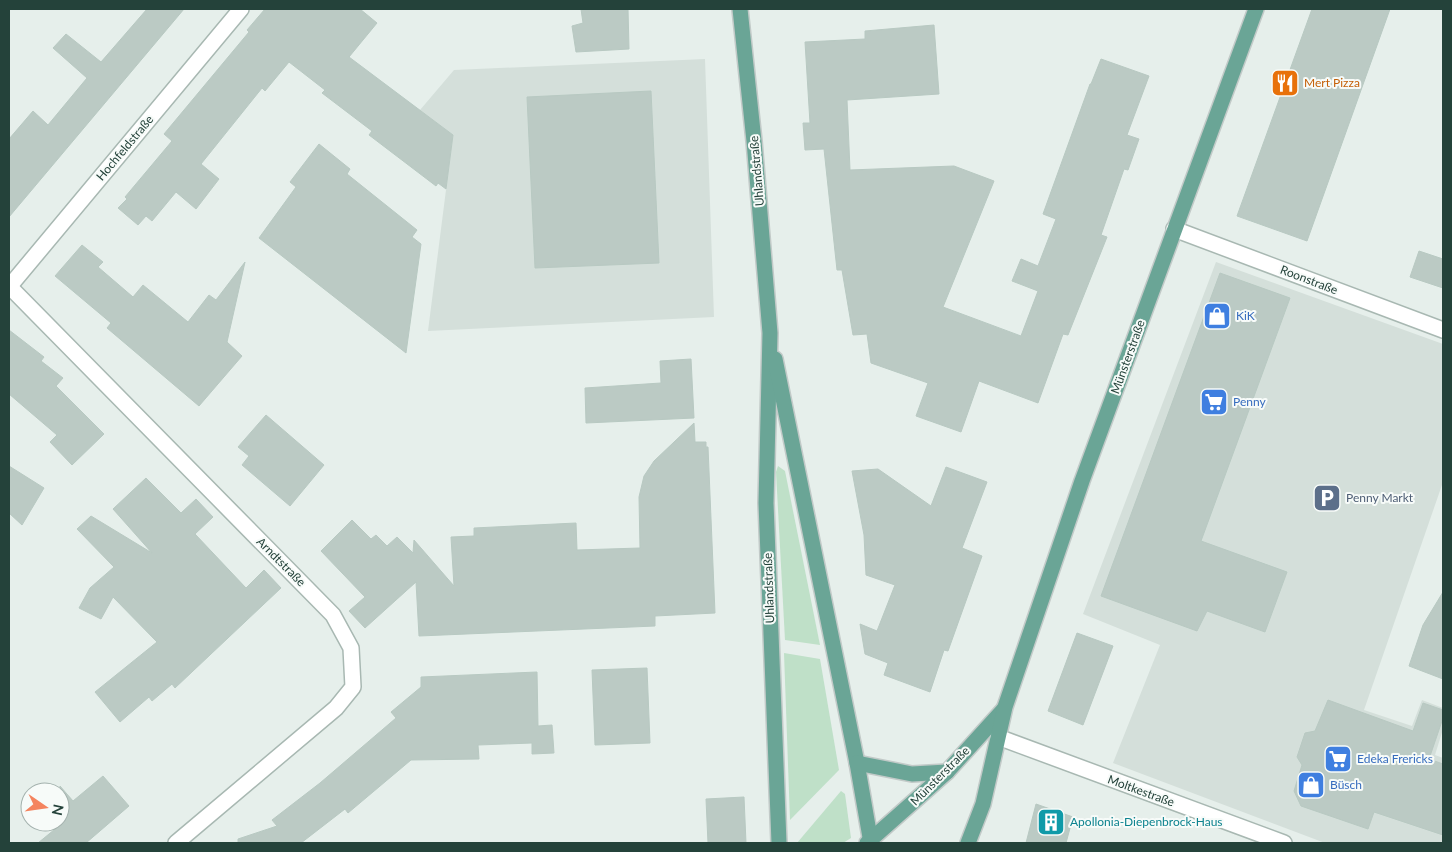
<svg xmlns="http://www.w3.org/2000/svg" width="1452" height="852" font-family="Lato,sans-serif">
<rect width="100%" height="100%" fill="#e6efeb"/>
<g fill="#d4dfda">
<path d="M 705,59 L 714,317 L 428,331 L 453,135 L 420,110 L 454,70 Z"/>
<path d="M 1216,262 L 1443,344 L 1443,482 L 1364,710 L 1412,726 L 1422,700 L 1443,708 L 1443,729 L 1435,755 L 1443,758 L 1443,843 L 1325,843 L 1113,763 L 1160,645 L 1083,614 Z"/>
</g>
<g fill="#bfe0c8">
<path d="M 778,466 L 785,471 L 820,645 L 785,640 L 776,472 Z"/>
<path d="M 784,653 L 820,659 L 839,770 L 790,820 Z"/>
<path d="M 841,791 L 845,794 L 851,838 L 843,843 L 797,843 Z"/>
</g>
<g fill="#bbcac4" stroke="#b8c9c2">
<path d="M 147,9 L 184,9 L 9,217 L 9,139 L 33,111 L 48,125 L 87,78 L 53,48 L 66,34 L 101,62 Z"/>
<path d="M 265,9 L 360,9 L 377,23 L 349,57 L 453,135 L 446,189 L 438,183 L 436,186 L 369,135 L 372,131 L 322,93 L 325,90 L 289,62 L 265,91 L 262,88 L 201,164 L 219,179 L 196,209 L 176,192 L 152,221 L 146,216 L 138,225 L 118,208 L 127,199 L 125,197 L 172,141 L 164,134 L 249,32 L 247,30 Z"/>
<path d="M 581,9 L 628,9 L 629,49 L 576,52 L 572,26 L 583,23 Z"/>
<path d="M 1312,9 L 1390,9 L 1307,241 L 1237,216 Z"/>
<path d="M 934,25 L 939,94 L 847,100 L 850,170 L 954,166 L 994,181 L 943,307 L 1021,336 L 1038,291 L 1012,281 L 1021,259 L 1038,266 L 1056,219 L 1043,214 L 1090,84 L 1091,84 L 1101,59 L 1149,76 L 1127,135 L 1139,139 L 1128,170 L 1124,169 L 1101,235 L 1107,237 L 1068,335 L 1063,334 L 1038,403 L 979,381 L 961,432 L 916,416 L 928,383 L 871,363 L 867,334 L 853,335 L 842,270 L 837,270 L 824,149 L 805,150 L 803,123 L 810,123 L 805,42 L 865,39 L 865,31 Z"/>
<path d="M 651,91 L 659,263 L 535,268 L 527,97 Z"/>
<path d="M 319,144 L 350,169 L 347,174 L 417,230 L 412,237 L 421,244 L 406,353 L 259,238 L 296,187 L 290,182 Z"/>
<path d="M 82,245 L 103,262 L 98,267 L 133,297 L 143,285 L 188,322 L 209,295 L 216,300 L 245,262 L 227,342 L 242,356 L 199,406 L 107,328 L 111,323 L 55,276 Z"/>
<path d="M 1419,251 L 1443,259 L 1443,288 L 1410,277 Z"/>
<path d="M 1220,273 L 1290,298 L 1201,541 L 1287,572 L 1265,632 L 1207,611 L 1197,631 L 1101,596 Z"/>
<path d="M 9,330 L 44,357 L 41,361 L 63,378 L 56,386 L 104,434 L 72,465 L 50,442 L 57,435 L 9,394 Z"/>
<path d="M 691,359 L 694,418 L 586,423 L 585,388 L 661,383 L 660,361 Z"/>
<path d="M 266,415 L 324,465 L 290,506 L 242,465 L 249,456 L 238,447 Z"/>
<path d="M 694,423 L 695,442 L 706,442 L 706,447 L 708,447 L 715,613 L 655,616 L 655,626 L 419,636 L 416,582 L 365,628 L 349,611 L 365,597 L 321,551 L 352,520 L 371,539 L 376,535 L 387,546 L 397,537 L 413,553 L 414,540 L 454,586 L 451,537 L 474,536 L 474,528 L 576,523 L 577,550 L 640,548 L 639,497 L 644,476 L 654,461 Z"/>
<path d="M 9,466 L 44,488 L 22,525 L 9,513 Z"/>
<path d="M 946,467 L 987,482 L 962,548 L 982,556 L 948,651 L 944,650 L 930,692 L 884,675 L 888,663 L 865,654 L 860,624 L 877,631 L 895,585 L 866,575 L 864,535 L 852,471 L 878,469 L 931,506 Z"/>
<path d="M 146,478 L 181,513 L 196,499 L 213,517 L 195,534 L 246,588 L 264,570 L 281,588 L 175,688 L 172,684 L 152,701 L 149,697 L 120,722 L 95,692 L 157,642 L 113,597 L 101,619 L 79,608 L 90,588 L 114,567 L 77,529 L 91,516 L 152,553 L 113,509 Z"/>
<path d="M 1443,592 L 1443,679 L 1409,666 L 1423,625 Z"/>
<path d="M 1077,633 L 1113,646 L 1083,725 L 1048,711 Z"/>
<path d="M 647,668 L 650,743 L 595,745 L 592,670 Z"/>
<path d="M 537,672 L 538,726 L 552,725 L 554,753 L 532,754 L 532,743 L 478,745 L 479,759 L 411,760 L 348,813 L 345,809 L 301,843 L 238,843 L 238,839 L 277,826 L 272,820 L 320,783 L 396,718 L 391,712 L 421,687 L 421,677 Z"/>
<path d="M 1328,700 L 1413,731 L 1423,703 L 1443,710 L 1443,718 L 1429,759 L 1443,764 L 1443,835 L 1374,812 L 1368,829 L 1301,806 L 1294,791 L 1302,765 L 1297,757 L 1305,733 L 1315,731 Z"/>
<path d="M 103,776 L 129,806 L 86,843 L 38,843 L 60,825 L 60,786 L 73,801 Z"/>
<path d="M 744,797 L 746,843 L 708,843 L 706,799 Z"/>
<path d="M 1036,804 L 1073,817 L 1066,843 L 1026,843 Z"/>
</g>
<g fill="none" stroke-linecap="round" stroke-linejoin="round">
<g stroke="#a8b8b2" stroke-width="18">
<g id="minor">
<path d="M 1174,229 L 1443,330"/>
<path d="M 9,286 L 333,615 L 351,648 L 353,687 L 336,708 L 176,843"/>
<path d="M 9,287 L 241,9"/>
<path d="M 998,737 L 1284,843"/>
</g>
</g>
<g stroke="#c2cac8" stroke-width="18">
<g id="major">
<path d="M 740,9 L 754,141 L 770,333 L 766,503 L 779,843"/>
<path d="M 775,359 L 857,763 L 871,843"/>
<path d="M 857,763 L 912,774 L 947,772"/>
<path d="M 867,843 L 947,772 L 1004,709"/>
<path d="M 968,843 L 983,804 L 1005,707 L 1082,481 L 1256,9"/>
</g>
</g>
<use href="#minor" stroke="#fff" stroke-width="15"/>
<use href="#major" stroke="#6aa596" stroke-width="15"/>
</g>
<defs>
<g id="restaurant-square" transform="scale(1.4375)"><rect x="-9" y="-9" width="18" height="18" rx="4" fill="#e8710a" stroke="#f7fbf9"/><path d="M-5-6h1v4h1v-4h1v4h1v-4h1v5L-1.5 .5V6h-2V.5L-5-1ZM5-6V6H3V1.5H1.5Q1.5-4 5-6Z" fill="#fff"/></g>
<g id="shop-square" transform="scale(1.4375)"><rect x="-9" y="-9" width="18" height="18" rx="4" fill="#3f7fe0" stroke="#f7fbf9"/><path d="M-5-2.5h2.3a2.7 3.5 0 0 1 5.4 0H5L5.5 6h-11ZM-1.5-2.5h3a1.5 2.3 0 0 0-3 0Z" fill="#fff"/></g>
<g id="supermarket-square" transform="scale(1.4375)"><rect x="-9" y="-9" width="18" height="18" rx="4" fill="#3f7fe0" stroke="#f7fbf9"/><path d="M-6-5.5h2.5l.6 2H6L4.5 2H-2.5L-4.4-4H-6ZM-1.5 3.2a1.3 1.3 0 1 0 .1 0ZM3 3.2a1.3 1.3 0 1 0 .1 0Z" fill="#fff"/></g>
<g id="parking-square" transform="scale(1.4375)"><rect x="-9" y="-9" width="18" height="18" rx="4" fill="#5c6f8a" stroke="#f7fbf9"/><path d="M-3.5-5.5H1a3.5 3.5 0 0 1 0 7H-1V5.5H-3.5ZM-1-3.4V-.6H.8a1.4 1.4 0 0 0 0-2.8Z" fill="#fff"/></g>
<g id="building-square" transform="scale(1.4375)"><rect x="-9" y="-9" width="18" height="18" rx="4" fill="#0f9aa8" stroke="#f7fbf9"/><path d="M-4-6H4V6H1V3H-1V6H-4ZM-2.5-4.3h1.7v1.8h-1.7ZM.8-4.3h1.7v1.8H.8ZM-2.5-1h1.7V.8h-1.7ZM.8-1h1.7V.8H.8Z" fill="#fff"/></g>
</defs>
<g fill-rule="evenodd">
<use href="#restaurant-square" x="1285" y="83"/>
<use href="#shop-square" x="1217" y="316"/>
<use href="#supermarket-square" x="1214" y="402"/>
<use href="#parking-square" x="1327" y="498"/>
<use href="#supermarket-square" x="1338" y="759"/>
<use href="#shop-square" x="1311" y="785"/>
<use href="#building-square" x="1051" y="822"/>
</g>
<g text-anchor="middle" stroke-width="4" stroke-linejoin="round" paint-order="stroke">
<g font-size="12" fill="#c56008" stroke="#f7fbf9" text-anchor="start">
<text x="1304" y="87">Mert Pizza</text>
</g>
<g font-size="12" fill="#24423a" stroke="#f7fbf9">
<text transform="translate(125 148) rotate(-50)" y="4">Hochfeldstraße</text>
<text transform="translate(757 171) rotate(-95)" y="4">Uhlandstraße</text>
<text transform="translate(1309 280) rotate(21)" y="4">Roonstraße</text>
<text transform="translate(1128 357) rotate(-70)" y="4">Münsterstraße</text>
<text transform="translate(281 562) rotate(45)" y="4">Arndtstraße</text>
<text transform="translate(769 588) rotate(-92)" y="4">Uhlandstraße</text>
<text transform="translate(940 776) rotate(-45)" y="4">Münsterstraße</text>
<text transform="translate(1141 791) rotate(20)" y="4">Moltkestraße</text>
</g>
<g font-size="12" fill="#366cbe" stroke="#f7fbf9" text-anchor="start">
<text x="1236" y="320">KiK</text>
<text x="1233" y="406">Penny</text>
<text x="1357" y="763">Edeka Frericks</text>
<text x="1330" y="789">Büsch</text>
</g>
<g font-size="12" fill="#4e5e75" stroke="#f7fbf9" text-anchor="start">
<text x="1346" y="502">Penny Markt</text>
</g>
<g font-size="12" fill="#0d838f" stroke="#f7fbf9" text-anchor="start">
<text x="1070" y="826">Apollonia-Diepenbrock-Haus</text>
</g>
</g>
<rect width="1452" height="852" fill="none" stroke="#24423a" stroke-width="20"/>
<g transform="translate(45 807) rotate(103)"><circle r="24" fill="#f7fbf9" stroke="#a3b1ad"/>
<path d="M0-4L9 19L0 12L-9 19Z" fill="#f4845f"/>
<text y="-8" font-size="14" font-weight="bold" text-anchor="middle" fill="#24423a">N</text>
</g>
</svg>
